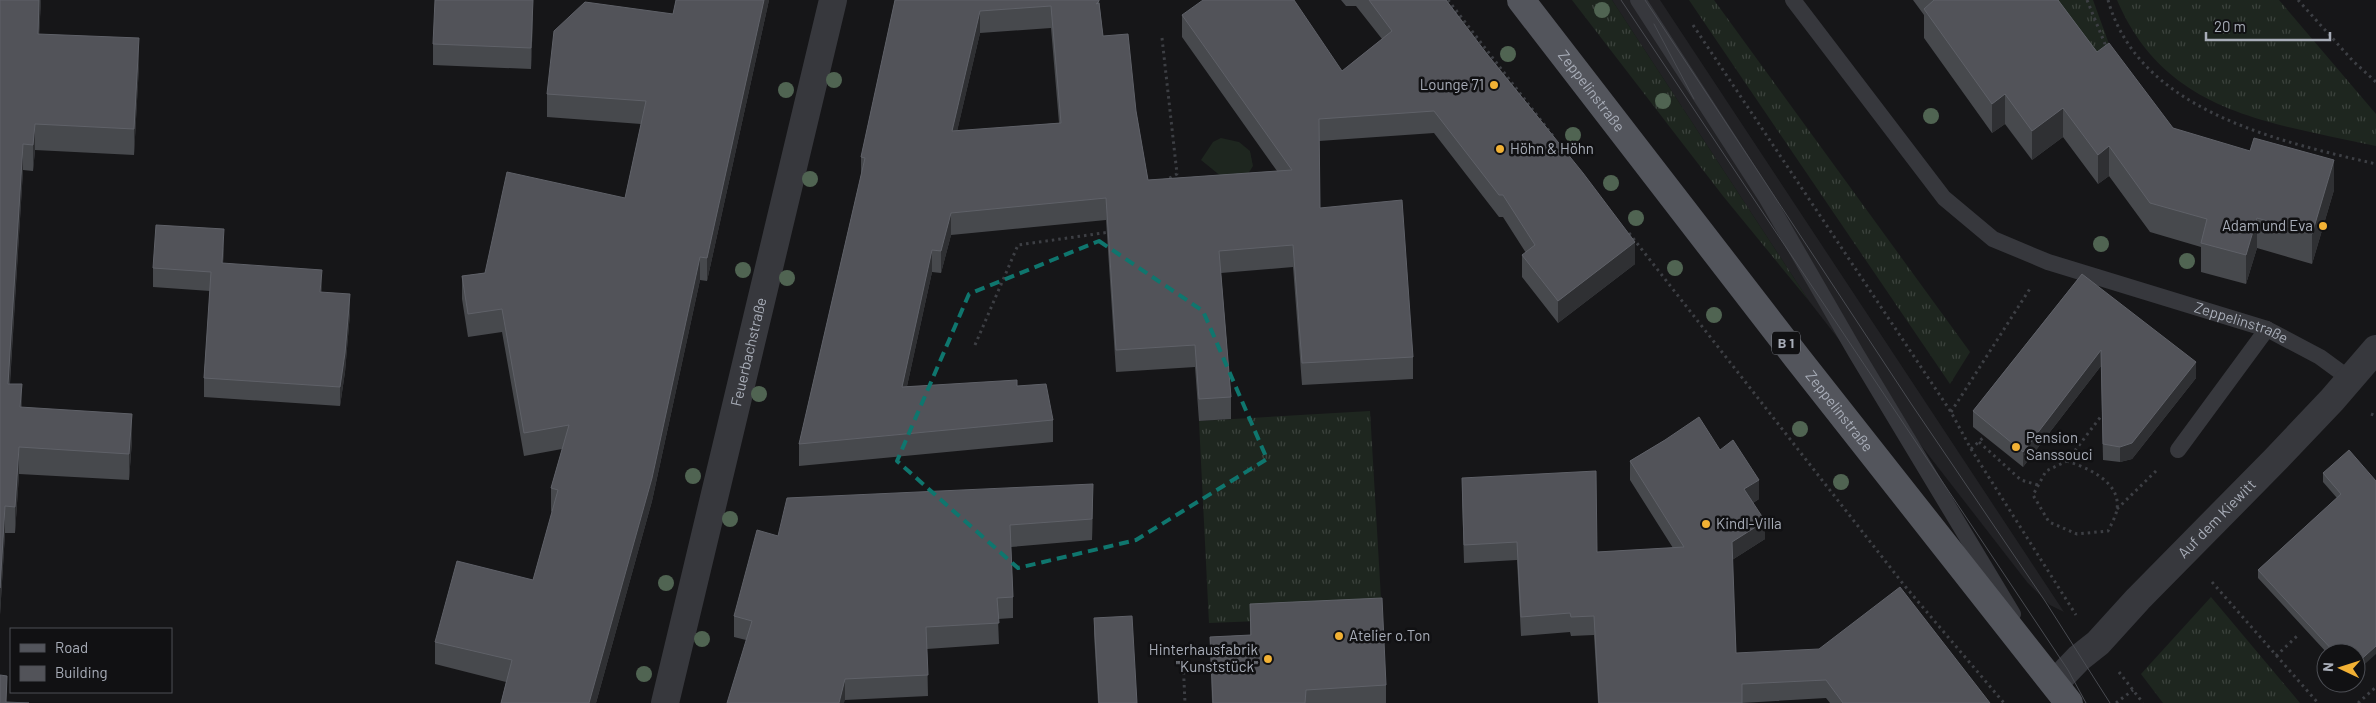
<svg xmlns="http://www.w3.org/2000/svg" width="2376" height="703" font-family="Barlow,sans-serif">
<defs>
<pattern id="grass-tufts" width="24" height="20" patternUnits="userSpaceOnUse" patternTransform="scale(1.25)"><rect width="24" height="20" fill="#1e261f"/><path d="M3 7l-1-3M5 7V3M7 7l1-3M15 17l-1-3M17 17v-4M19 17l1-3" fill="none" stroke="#3c433d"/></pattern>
</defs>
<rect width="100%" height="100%" fill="#161618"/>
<path fill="#222225" d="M 1612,0 L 1660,0 L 2064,612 L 2050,605 L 2027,582 L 1809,301 Z"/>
<g fill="url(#grass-tufts)">
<path d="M 1572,0 L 1612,0 L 1809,301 L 1723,196 Z"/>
<path d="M 1689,0 L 1714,0 L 1970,352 L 1950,384 Z"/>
<path d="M 2049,0 L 2093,0 L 2109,44 L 2095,61 Z"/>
<path d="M 2117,0 L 2279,0 L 2376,114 L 2376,146 C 2269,122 2166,114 2117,0 Z"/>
<path d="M 1370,411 L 1382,616 L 1209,623 L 1199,421 Z"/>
<path d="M 2211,597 L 2300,703 L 2163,703 L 2141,674 Z"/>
</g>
<path fill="#1e261f" d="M 1221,138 L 1239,142 L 1250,151 L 1253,166 L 1248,174 L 1222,177 L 1201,160 L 1213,142 Z"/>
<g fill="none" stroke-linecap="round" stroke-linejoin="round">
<g stroke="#3d3f44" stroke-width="3" stroke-dasharray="2.5 4" stroke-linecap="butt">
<path d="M 1448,0 L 1553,136"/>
<path d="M 2087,0 L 2105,44 L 2104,48"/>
<path d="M 2108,0 C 2139,111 2278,141 2376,164"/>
<path d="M 2298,0 L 2353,61 L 2376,82"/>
<path d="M 1693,25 L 1951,412 L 1971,449 L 2076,615"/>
<path d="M 1162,38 L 1177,174 L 1166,180"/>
<path d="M 1629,233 L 1904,585 L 2004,703"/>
<path d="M 975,345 L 1018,245 L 1110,232"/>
<path d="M 1951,412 L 2031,287"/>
<path d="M 2371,414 L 2376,416"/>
<path d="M 1979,442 L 2021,480 L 2038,485"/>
<path d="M 1971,449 L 1985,436"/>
<path d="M 2067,461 C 2088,468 2121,482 2117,509 C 2116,516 2111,525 2108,531 L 2077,534 L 2049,522 L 2033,495 L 2046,471 Z"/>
<path d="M 2067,461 L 2102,415"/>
<path d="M 2117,509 L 2157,470"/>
<path d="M 2212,582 L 2318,703"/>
<path d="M 2276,656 L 2297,636"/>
<path d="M 1183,659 L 1185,703"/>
<path d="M 2119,672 L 2143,703"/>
<path d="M 2116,703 L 2133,690"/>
<path d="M 2358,703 L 2376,687"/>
</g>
<g stroke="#37383d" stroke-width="16">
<path d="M 1638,0 L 1767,199 L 1856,353 L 2013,614"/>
<path id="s1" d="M 1793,0 L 1944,198 L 1993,239 L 2048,262 L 2267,329 L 2320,357 L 2350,379"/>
<path d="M 2178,450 L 2267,329"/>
</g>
<g stroke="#37383d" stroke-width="28">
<path id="s2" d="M 2055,683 L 2079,658 L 2098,643 L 2138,599 L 2275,460 L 2332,400 L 2376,349"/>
<path id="s3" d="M 665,703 L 833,0"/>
</g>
<path stroke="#53555c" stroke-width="28" id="s4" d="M 1521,0 L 1798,359 L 2069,703"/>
<g stroke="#4a4c52" stroke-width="1">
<path d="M 1621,0 L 2068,670 L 2086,703"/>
<path d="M 1645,0 L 1912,405 L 2045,601 L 2110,703"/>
<path d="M 1654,24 L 1694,99"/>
</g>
</g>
<g fill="#506452">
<circle cx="1602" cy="10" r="8"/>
<circle cx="1508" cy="54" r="8"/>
<circle cx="834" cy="80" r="8"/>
<circle cx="786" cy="90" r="8"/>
<circle cx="1663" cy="101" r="8"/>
<circle cx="1931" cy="116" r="8"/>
<circle cx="1573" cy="135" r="8"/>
<circle cx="810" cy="179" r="8"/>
<circle cx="1611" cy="183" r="8"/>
<circle cx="1636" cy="218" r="8"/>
<circle cx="2101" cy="244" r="8"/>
<circle cx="2187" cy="261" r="8"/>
<circle cx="1675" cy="268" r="8"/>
<circle cx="743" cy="270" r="8"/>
<circle cx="787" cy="278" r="8"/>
<circle cx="1714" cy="315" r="8"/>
<circle cx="759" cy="394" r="8"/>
<circle cx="1800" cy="429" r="8"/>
<circle cx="693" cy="476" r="8"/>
<circle cx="1841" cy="482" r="8"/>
<circle cx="730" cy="519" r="8"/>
<circle cx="666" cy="583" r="8"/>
<circle cx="702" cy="639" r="8"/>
<circle cx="644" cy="674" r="8"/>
</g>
<g fill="#47494d" fill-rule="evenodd">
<path d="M 0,0 L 41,0 L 39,34 L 139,65 L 134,155 L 35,150 L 33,171 L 23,170 L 10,384 L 22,408 L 132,440 L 129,480 L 19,474 L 15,533 L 5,533 L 0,615 Z"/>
<path d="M 676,0 L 769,0 L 707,281 L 700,280 L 652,501 L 596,703 L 501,703 L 506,682 L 435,664 L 435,642 L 533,580 L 552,512 L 551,511 L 551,488 L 562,449 L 524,456 L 502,332 L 468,337 L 462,299 L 462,276 L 485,273 L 625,198 L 641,124 L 547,117 L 547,94 L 673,14 Z"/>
<path d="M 895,0 L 1099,0 L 1103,36 L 1136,111 L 1148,180 L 1277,171 L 1182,37 L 1182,15 L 1342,71 L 1382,39 L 1356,6 L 1346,6 L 1341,0 L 1446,0 L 1635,264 L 1558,323 L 1522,277 L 1522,255 L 1526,253 L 1503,217 L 1499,217 L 1434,133 L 1319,141 L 1320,208 L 1413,357 L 1413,379 L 1302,385 L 1293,267 L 1221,273 L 1231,397 L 1231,419 L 1199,421 L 1195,367 L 1116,372 L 1106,220 L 951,235 L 941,273 L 932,272 L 907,386 L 1017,386 L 1053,420 L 1053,442 L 799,466 L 799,444 L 861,175 L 861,157 ZM 1051,28 L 1059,123 L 957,131 L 980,33 Z"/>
<path d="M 1913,0 L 2058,0 L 2097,52 L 2173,128 L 2334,190 L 2312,264 L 2257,248 L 2246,284 L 2201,272 L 2201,247 L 2150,232 L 2109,176 L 2098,184 L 2063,137 L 2032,160 L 2005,124 L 1992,133 L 1924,38 L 1924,15 Z"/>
<path d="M 533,18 L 531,69 L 433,65 L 433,44 Z"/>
<path d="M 224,248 L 223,263 L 322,292 L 350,313 L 345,372 L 340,406 L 204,397 L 204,378 L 210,291 L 153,287 L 153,268 Z"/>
<path d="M 2082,274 L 2196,378 L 2132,459 L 2120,462 L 2103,460 L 2101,366 L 2023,467 L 1973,427 L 1973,411 Z"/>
<path d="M 1665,440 L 1720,450 L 1759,499 L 1753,503 L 1765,539 L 1732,560 L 1736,653 L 1990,703 L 1830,703 L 1826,698 L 1742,703 L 1598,703 L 1594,635 L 1571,636 L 1570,632 L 1521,636 L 1517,560 L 1464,563 L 1462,496 L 1462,478 L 1597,552 L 1673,548 L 1630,480 L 1630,461 Z"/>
<path d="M 2323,473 L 2376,481 L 2356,653 L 2327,653 L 2258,578 L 2258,570 L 2337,498 L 2323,482 Z"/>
<path d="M 1093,505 L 1092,540 L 1011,547 L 1013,597 L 1013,618 L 998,619 L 999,644 L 927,649 L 928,696 L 845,700 L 746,640 L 734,637 L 734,616 L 778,536 Z"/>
<path d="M 1250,604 L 1386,685 L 1386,703 L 1212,703 L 1210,637 L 1250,635 Z"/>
<path d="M 1094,618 L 1137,703 L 1098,703 L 1094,634 Z"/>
</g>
<g fill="#2f3033">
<path d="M 39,0 L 41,0 L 38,60 L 38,34 Z"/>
<path d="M 533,0 L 533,18 L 531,69 L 531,48 Z"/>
<path d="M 764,0 L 769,0 L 707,281 L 707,258 Z"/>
<path d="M 980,11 L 980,33 L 952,153 L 952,131 Z"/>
<path d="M 139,38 L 139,65 L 134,155 L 134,129 Z"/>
<path d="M 2005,94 L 2005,124 L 1992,133 L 1992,104 Z"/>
<path d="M 2063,108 L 2063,137 L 2032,160 L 2032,131 Z"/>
<path d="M 35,124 L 35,150 L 33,171 L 33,145 Z"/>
<path d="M 23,144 L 23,170 L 8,410 L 8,384 Z"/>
<path d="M 2109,146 L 2109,176 L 2098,184 L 2098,155 Z"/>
<path d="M 2334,160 L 2334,190 L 2312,264 L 2312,234 Z"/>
<path d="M 951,213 L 951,235 L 941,273 L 941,251 Z"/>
<path d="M 2257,218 L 2257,248 L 2246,284 L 2246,255 Z"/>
<path d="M 224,229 L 224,248 L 222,282 L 222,263 Z"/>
<path d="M 1635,242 L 1635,264 L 1558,323 L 1558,301 Z"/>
<path d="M 932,250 L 932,272 L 902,409 L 902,387 Z"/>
<path d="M 700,257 L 700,280 L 652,501 L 596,703 L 589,703 Z"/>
<path d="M 322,270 L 322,289 L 320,311 L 320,292 Z"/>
<path d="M 350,294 L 350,313 L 345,372 L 340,406 L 340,387 Z"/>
<path d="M 2101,350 L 2101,366 L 2023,467 L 2023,452 Z"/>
<path d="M 2196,362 L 2196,378 L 2132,459 L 2120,462 L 2120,447 Z"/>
<path d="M 22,384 L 22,410 L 20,407 Z"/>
<path d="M 132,414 L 132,440 L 129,480 L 129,454 Z"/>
<path d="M 19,447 L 19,474 L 15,533 L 15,507 Z"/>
<path d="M 1759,480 L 1759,499 L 1744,508 L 1744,489 Z"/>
<path d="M 1093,484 L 1093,505 L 1092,540 L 1092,519 Z"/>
<path d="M 5,506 L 5,533 L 0,615 L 0,588 Z"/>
<path d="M 1765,521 L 1765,539 L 1732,560 L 1732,542 Z"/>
<path d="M 2376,646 L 2376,654 L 2356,672 L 2356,664 Z"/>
<path d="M 845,679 L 845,700 L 844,703 L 839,703 Z"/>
</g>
<g fill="#525359" stroke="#5f6168" fill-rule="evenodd">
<path d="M 0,0 L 39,0 L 38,34 L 139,38 L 134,129 L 35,124 L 33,145 L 23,144 L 8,384 L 22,384 L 20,407 L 132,414 L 129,454 L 19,447 L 15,507 L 5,506 L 0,588 Z"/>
<path d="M 435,0 L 533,0 L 531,48 L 433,44 Z"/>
<path d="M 676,0 L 764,0 L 707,258 L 700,257 L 652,478 L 589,703 L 501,703 L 512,660 L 435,642 L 457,561 L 533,580 L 558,490 L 551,488 L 569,425 L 524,433 L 502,309 L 468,314 L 462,276 L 485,273 L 507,172 L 625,198 L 646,101 L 547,94 L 554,31 L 585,2 L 673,14 Z"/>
<path d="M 895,0 L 1099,0 L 1099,1 L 1096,4 L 1099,3 L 1103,36 L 1128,34 L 1136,111 L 1148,180 L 1292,170 L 1182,15 L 1203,0 L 1294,0 L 1342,71 L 1392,31 L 1369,0 L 1446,0 L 1487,54 L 1583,173 L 1635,242 L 1558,301 L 1522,255 L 1535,245 L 1503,195 L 1499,195 L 1434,111 L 1319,119 L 1320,208 L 1402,200 L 1413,357 L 1302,363 L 1293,245 L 1219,251 L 1231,397 L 1199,399 L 1195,345 L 1116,350 L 1106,198 L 951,213 L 941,251 L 932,250 L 902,387 L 1017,380 L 1017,386 L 1046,384 L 1053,420 L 799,444 L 865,158 L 861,157 ZM 1051,6 L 1061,123 L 952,131 L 980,11 Z"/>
<path d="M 1934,0 L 2058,0 L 2097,52 L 2109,43 L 2173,128 L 2250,151 L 2254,138 L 2334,160 L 2312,234 L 2257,218 L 2246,255 L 2201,243 L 2207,219 L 2150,203 L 2109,146 L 2098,155 L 2063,108 L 2032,131 L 2005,94 L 1992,104 L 1924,9 Z"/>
<path d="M 156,225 L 224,229 L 222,263 L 322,270 L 320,292 L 350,294 L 345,353 L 340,387 L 204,378 L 211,272 L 153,268 Z"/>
<path d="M 2082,274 L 2196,362 L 2132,443 L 2120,447 L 2103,444 L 2101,350 L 2023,452 L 1973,411 Z"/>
<path d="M 1699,417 L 1720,450 L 1733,440 L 1759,480 L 1744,489 L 1765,521 L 1732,542 L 1736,653 L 1819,649 L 1900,587 L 1990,703 L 1843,703 L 1826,680 L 1742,684 L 1742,703 L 1599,703 L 1594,616 L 1571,617 L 1570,613 L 1521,617 L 1517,542 L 1464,545 L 1462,478 L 1596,471 L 1597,552 L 1684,547 L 1630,461 L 1665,440 Z"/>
<path d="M 2349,450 L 2376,481 L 2376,646 L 2356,664 L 2356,653 L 2335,653 L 2258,570 L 2341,494 L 2323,473 Z"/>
<path d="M 1093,484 L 1092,519 L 1010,525 L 1013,597 L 997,598 L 999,623 L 926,627 L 928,675 L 845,679 L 839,703 L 727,703 L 752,621 L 734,616 L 757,530 L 778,536 L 787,498 Z"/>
<path d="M 1382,598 L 1386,685 L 1306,690 L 1305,703 L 1213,703 L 1210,637 L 1251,635 L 1250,604 Z"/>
<path d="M 1132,616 L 1137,703 L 1099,703 L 1094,618 Z"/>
<path d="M 0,675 L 7,676 L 6,702 L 29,703 L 0,703 Z"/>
</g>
<path fill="none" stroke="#0f766e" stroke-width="4" stroke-dasharray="10 6" stroke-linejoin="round" d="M 1099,241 L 1203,311 L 1267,459 L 1136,540 L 1018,568 L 897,461 L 969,294 Z"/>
<g fill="#f2b134" stroke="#111113" stroke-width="2">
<circle cx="1494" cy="85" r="5"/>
<circle cx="1500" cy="149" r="5"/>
<circle cx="2323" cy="226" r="5"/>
<circle cx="2016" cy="447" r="5"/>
<circle cx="1706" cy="524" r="5"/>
<circle cx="1339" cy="636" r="5"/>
<circle cx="1268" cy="659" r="5"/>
</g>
<g text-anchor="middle" stroke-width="5" stroke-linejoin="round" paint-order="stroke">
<rect fill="#111113" stroke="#7b7e86" stroke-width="1" x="1772" y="331.5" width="28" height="23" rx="4"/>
<g font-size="14" font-weight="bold" fill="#a8adb8">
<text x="1786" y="348">B 1</text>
</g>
<g font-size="15" fill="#a8adb8" stroke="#111113" text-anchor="start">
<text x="1484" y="90" text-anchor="end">Lounge 71</text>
<text x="1510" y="154">Höhn &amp; Höhn</text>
<text x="2313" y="231" text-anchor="end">Adam und Eva</text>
<text x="2026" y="443">Pension<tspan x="2026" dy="17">Sanssouci</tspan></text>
<text x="1716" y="529">Kindl-Villa</text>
<text x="1349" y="641">Atelier o.Ton</text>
<text x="1258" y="655" text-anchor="end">Hinterhausfabrik<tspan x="1258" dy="17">"Kunststück"</tspan></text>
</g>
<g font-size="15" fill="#a8adb8" stroke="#111113">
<text dy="5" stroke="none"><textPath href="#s4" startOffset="115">Zeppelinstraße</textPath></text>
<text dy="5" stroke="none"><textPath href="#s1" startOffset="575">Zeppelinstraße</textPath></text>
<text dy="5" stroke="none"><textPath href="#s3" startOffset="361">Feuerbachstraße</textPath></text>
<text dy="5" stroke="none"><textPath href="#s4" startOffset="520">Zeppelinstraße</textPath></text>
<text dy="5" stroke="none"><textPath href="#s2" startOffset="231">Auf dem Kiewitt</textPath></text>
</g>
</g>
<rect x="10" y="628" width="162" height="65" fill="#111113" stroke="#4d4f55"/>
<rect x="20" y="644" width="25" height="8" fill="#53555c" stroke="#4d4f55"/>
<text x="55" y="653" font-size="15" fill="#a8adb8">Road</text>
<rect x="20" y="666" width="25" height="15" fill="#525359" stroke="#4d4f55"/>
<text x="55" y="678" font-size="15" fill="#a8adb8">Building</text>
<g transform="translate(2341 668) rotate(274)"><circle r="24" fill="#111113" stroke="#4d4f55"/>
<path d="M0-4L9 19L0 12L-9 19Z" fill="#f2b134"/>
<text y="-8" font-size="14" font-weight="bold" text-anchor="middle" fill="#a8adb8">N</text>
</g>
<path d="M2206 32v8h124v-8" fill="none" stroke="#a8adb8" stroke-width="2.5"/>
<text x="2214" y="32" font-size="15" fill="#a8adb8" stroke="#111113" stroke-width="4" paint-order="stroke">20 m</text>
</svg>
